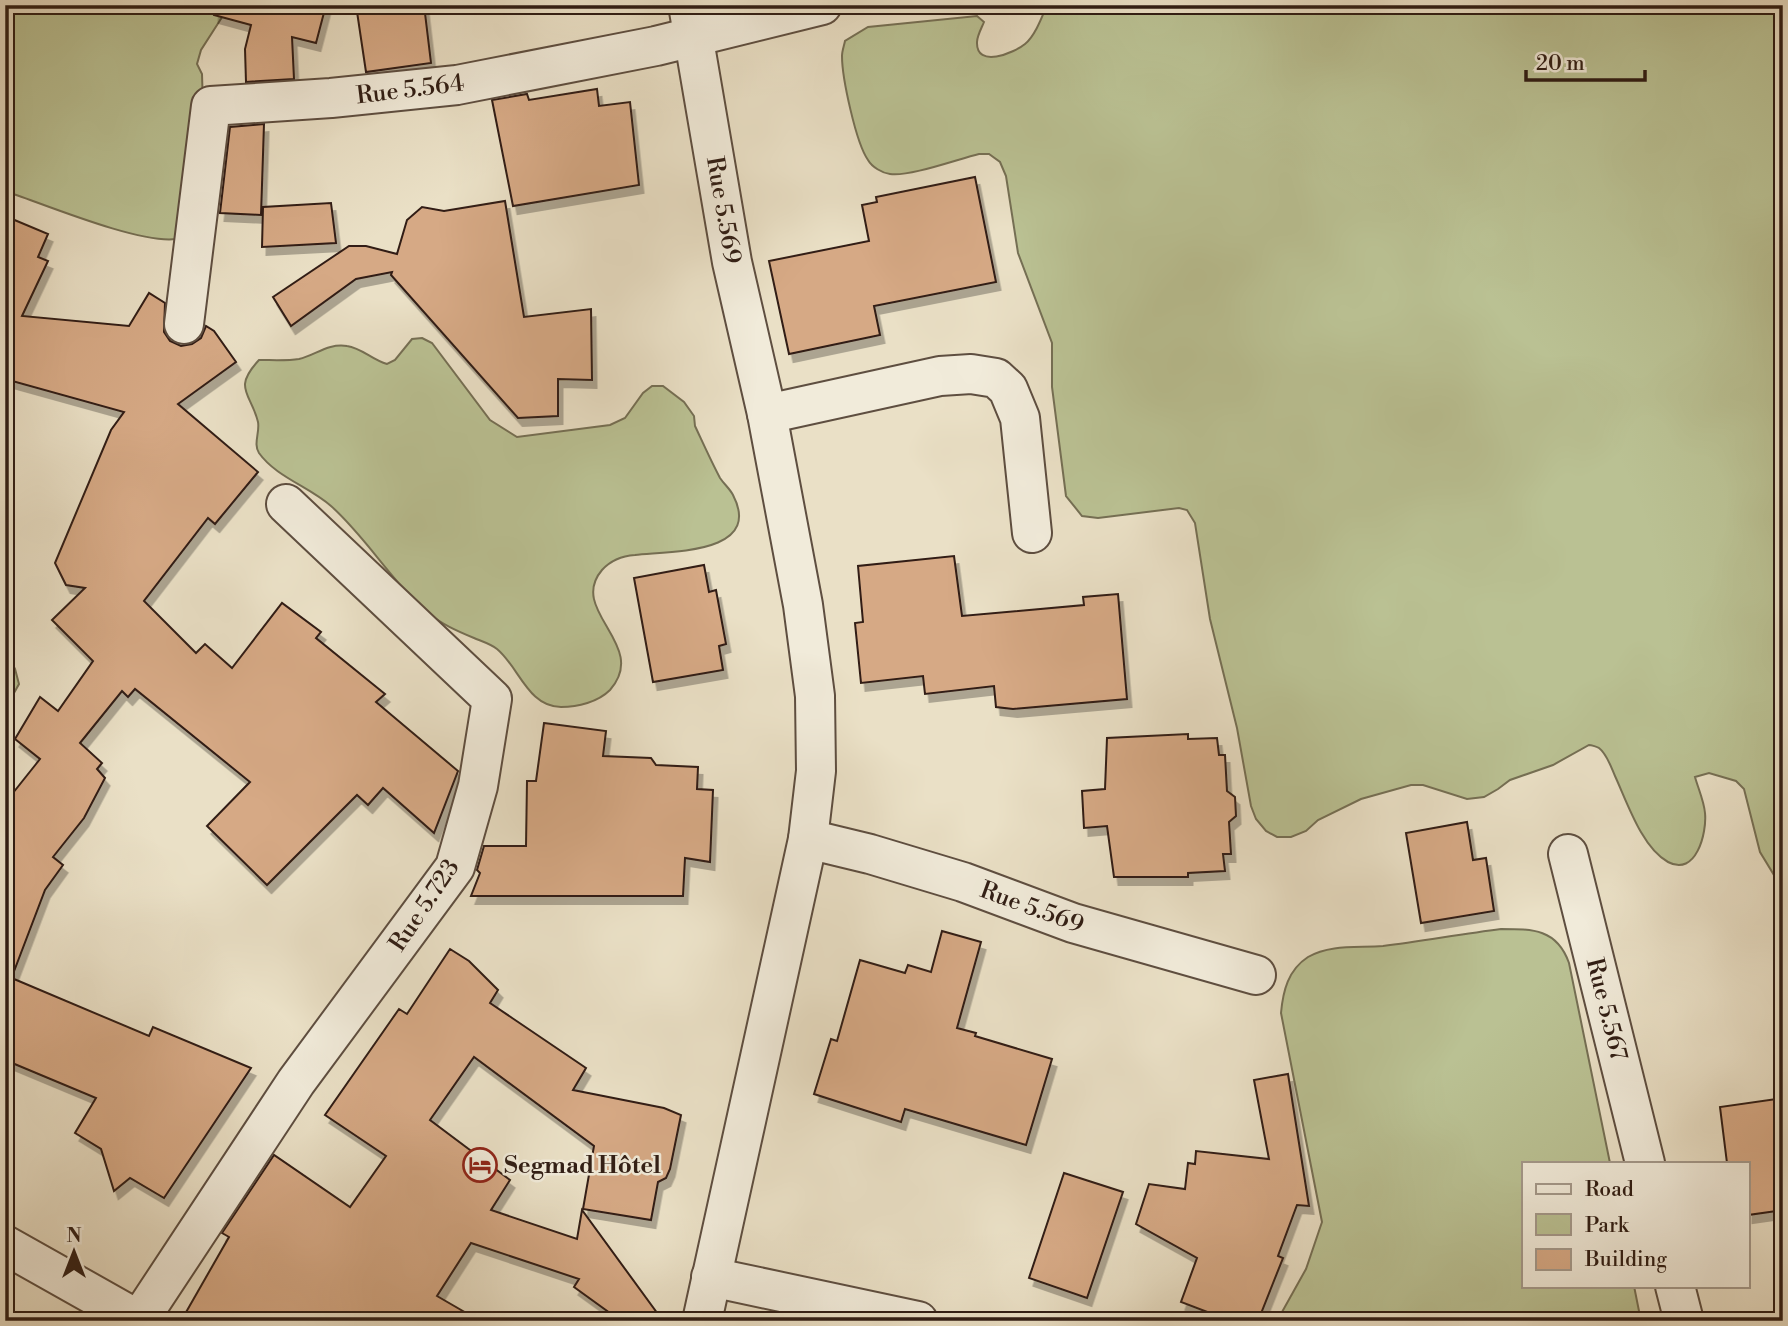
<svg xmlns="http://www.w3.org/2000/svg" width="1788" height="1326" font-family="'Libre Bodoni',serif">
<defs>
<filter id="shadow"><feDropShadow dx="4.5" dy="8" stdDeviation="0" flood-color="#0004"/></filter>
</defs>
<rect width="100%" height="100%" fill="#eae0c6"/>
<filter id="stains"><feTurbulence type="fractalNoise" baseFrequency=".00286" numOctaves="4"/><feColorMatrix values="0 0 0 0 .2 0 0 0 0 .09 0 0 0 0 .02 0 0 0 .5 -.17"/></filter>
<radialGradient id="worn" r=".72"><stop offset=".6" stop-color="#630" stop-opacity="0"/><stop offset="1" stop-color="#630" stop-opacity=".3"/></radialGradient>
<g fill="#bac193" stroke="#756f54" stroke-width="2">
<path d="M 5,5 L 247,5 L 226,11 L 201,50 L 197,64 L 202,74 L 203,108 L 176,239 C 139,244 44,204 5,191 Z"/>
<path d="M 1047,5 L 1783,5 L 1783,877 L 1774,875 L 1760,852 L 1744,789 L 1736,781 L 1709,773 L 1695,777 C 1698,788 1704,801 1705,813 C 1707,833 1696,877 1668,862 C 1642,848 1627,802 1615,776 C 1611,767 1607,754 1599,748 C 1598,747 1591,745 1589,745 L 1553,765 L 1510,780 L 1498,789 L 1484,797 L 1467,799 L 1423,785 L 1411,785 L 1361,799 L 1318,820 L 1306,831 L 1291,837 L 1277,837 L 1266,831 L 1256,819 L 1251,806 L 1237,728 L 1210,619 L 1195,523 L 1187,510 L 1179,508 L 1098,518 L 1082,516 L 1066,496 L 1052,387 L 1052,343 L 1018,253 L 1006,176 L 1000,162 L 989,154 L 979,154 C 958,159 909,177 890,174 C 882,173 872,167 868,160 C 856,143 842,78 842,56 C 842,51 844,46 845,41 L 868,27 L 977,16 L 984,22 C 982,27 977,36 977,42 C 976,69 1014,53 1025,44 C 1035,36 1042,17 1047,5 Z"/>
<path d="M 422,338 L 432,343 L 490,420 L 517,437 L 610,425 L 625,418 L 643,393 L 652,386 L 663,386 L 684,402 L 694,416 L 695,426 C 703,443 711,461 720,478 C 724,484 730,489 733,495 C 764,555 668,551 635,555 C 621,556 611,560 602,570 C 567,611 650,645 610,690 C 598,702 578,707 561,707 C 528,707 519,667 497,649 C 491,644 481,641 474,638 C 457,631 441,624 427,612 C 392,582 366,537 331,506 C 310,487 276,477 259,453 C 253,444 260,432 258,422 C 251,393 232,389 259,360 C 272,360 287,361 299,359 C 316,355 328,343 347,346 C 362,348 372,360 387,364 L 395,360 L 412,339 Z"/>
<path d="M 5,651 L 15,669 L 19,684 L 5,709 Z"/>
<path d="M 1501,929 C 1533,929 1557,929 1569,963 L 1610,1163 L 1524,1163 L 1524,1286 L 1634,1286 L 1641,1321 L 1277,1321 L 1306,1269 L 1322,1222 L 1281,1013 C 1283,991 1288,970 1308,957 C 1330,944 1358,948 1383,946 C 1422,941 1462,934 1501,929 Z"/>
</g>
<g fill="#d6a985" stroke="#301d14" stroke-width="2" filter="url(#shadow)">
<path d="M 215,5 L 326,5 L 316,43 L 292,37 L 294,79 L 246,82 L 245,49 L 251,25 L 214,15 Z"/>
<path d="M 356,5 L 424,5 L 431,63 L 366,72 Z"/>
<path d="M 597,89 L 599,106 L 630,102 L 639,185 L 513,206 L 492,100 L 527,94 L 529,100 Z"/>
<path d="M 264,124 L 261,215 L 220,213 L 230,127 Z"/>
<path d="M 975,177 L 996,282 L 874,306 L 880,335 L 789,354 L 769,261 L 869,241 L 862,205 L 877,202 L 876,197 Z"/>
<path d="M 505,201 L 524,317 L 591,309 L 592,380 L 558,379 L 558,416 L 518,418 L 391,275 L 392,272 L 356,279 L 291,326 L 273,297 L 349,246 L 366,246 L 397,254 L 407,220 L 422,207 L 444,211 Z"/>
<path d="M 331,203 L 336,243 L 262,247 L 263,207 Z"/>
<path d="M 5,216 L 48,234 L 38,257 L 48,261 L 22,316 L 129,326 L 149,293 L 165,303 L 164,332 L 170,341 L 181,346 L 192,344 L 201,338 L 206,326 L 214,331 L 236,362 L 178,404 L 258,472 L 215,524 L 208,518 L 144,601 L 196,653 L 205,644 L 232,668 L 282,603 L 321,632 L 316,638 L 385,694 L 376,702 L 458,771 L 434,833 L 383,788 L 368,805 L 357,795 L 267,885 L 207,826 L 250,782 L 135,689 L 128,697 L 122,691 L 80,743 L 102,763 L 97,769 L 105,778 L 84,818 L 53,857 L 63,865 L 45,890 L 8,987 L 5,986 L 5,803 L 40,759 L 15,739 L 40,697 L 58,711 L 93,661 L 52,620 L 85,588 L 66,585 L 55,563 L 111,430 L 124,412 L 5,379 Z"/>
<path d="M 954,556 L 962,616 L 1084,605 L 1083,597 L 1118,594 L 1127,699 L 1013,709 L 996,707 L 994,686 L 925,694 L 923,676 L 861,683 L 855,623 L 863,622 L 858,566 Z"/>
<path d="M 704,565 L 709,592 L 716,590 L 726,644 L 719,646 L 723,670 L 653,682 L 634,578 Z"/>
<path d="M 544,723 L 606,731 L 603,756 L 651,758 L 656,765 L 698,767 L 697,789 L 713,790 L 710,862 L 685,858 L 683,896 L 471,896 L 480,873 L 477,870 L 484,846 L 526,846 L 527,781 L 536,781 Z"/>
<path d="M 1188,734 L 1188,739 L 1217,738 L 1219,755 L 1225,755 L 1227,791 L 1235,797 L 1236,816 L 1229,822 L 1231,854 L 1223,854 L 1225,871 L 1188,873 L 1188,877 L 1114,877 L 1107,826 L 1084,828 L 1082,791 L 1105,789 L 1107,738 Z"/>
<path d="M 1467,822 L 1473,860 L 1486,858 L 1494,911 L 1421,923 L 1406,833 Z"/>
<path d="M 942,931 L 981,942 L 957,1028 L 976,1033 L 975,1036 L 1052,1059 L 1026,1145 L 905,1109 L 901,1122 L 814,1094 L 831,1039 L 837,1041 L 860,960 L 905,973 L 908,965 L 931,972 Z"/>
<path d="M 450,949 L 469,961 L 498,990 L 490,1003 L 586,1068 L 573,1090 L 664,1108 L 681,1115 L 670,1169 L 666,1178 L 658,1182 L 651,1220 L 583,1209 L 594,1146 L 474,1057 L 430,1120 L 510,1180 L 491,1210 L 577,1239 L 582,1210 L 663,1321 L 621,1321 L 574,1287 L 579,1279 L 471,1243 L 437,1296 L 480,1321 L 181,1321 L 229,1237 L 222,1233 L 274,1155 L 350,1207 L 386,1156 L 325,1115 L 399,1009 L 407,1014 Z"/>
<path d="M 14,979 L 149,1036 L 153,1027 L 251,1068 L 164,1198 L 130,1178 L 114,1191 L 101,1149 L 75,1133 L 96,1098 L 5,1060 L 5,1000 Z"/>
<path d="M 1288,1074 L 1309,1206 L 1297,1205 L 1278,1256 L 1283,1258 L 1258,1321 L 1231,1321 L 1181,1302 L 1197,1258 L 1136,1224 L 1149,1184 L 1185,1189 L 1188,1163 L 1195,1164 L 1196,1151 L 1269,1159 L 1254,1080 Z"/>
<path d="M 1783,1098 L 1783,1210 L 1748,1215 L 1748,1163 L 1727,1163 L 1720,1107 Z"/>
<path d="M 1064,1173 L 1123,1192 L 1087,1298 L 1029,1278 Z"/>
</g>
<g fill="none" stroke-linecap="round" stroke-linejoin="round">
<g stroke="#5e4e40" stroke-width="42">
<g id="minor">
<path d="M 688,5 L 732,262 L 767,414 L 803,605 L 815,696 L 816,771 L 808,839 L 702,1321"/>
<path d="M 184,324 L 211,106 L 331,98 L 457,85 L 656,46 L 822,5"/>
<path d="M 767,414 L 940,376 L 971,374 L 996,378 L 1008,389 L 1020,418 L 1032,533"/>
<path d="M 808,839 L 870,854 L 963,882 L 1073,923 L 1256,975"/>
<path d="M 1568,854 L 1645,1163"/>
<path d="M 5,1245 L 140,1321"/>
<path d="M 711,1277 L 918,1321"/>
<path d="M 1675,1286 L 1684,1321"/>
<path d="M 139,1320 L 296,1082 L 455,867 L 478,786 L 492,699 L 286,504"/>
</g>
</g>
<use href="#minor" stroke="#f1ebda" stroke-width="38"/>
</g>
<defs>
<g id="hotel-ring" transform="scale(1.75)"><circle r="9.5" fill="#f1ebda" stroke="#8f2418" stroke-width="1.5"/><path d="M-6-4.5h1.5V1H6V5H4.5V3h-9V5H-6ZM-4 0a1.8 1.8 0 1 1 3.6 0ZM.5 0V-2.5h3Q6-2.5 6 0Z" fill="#8f2418"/></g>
</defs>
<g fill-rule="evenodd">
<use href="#hotel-ring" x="480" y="1165"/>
</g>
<g text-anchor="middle" stroke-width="5" stroke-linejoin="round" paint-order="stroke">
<g font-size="24" fill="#301d14" stroke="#f1ebda">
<text transform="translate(410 89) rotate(-7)" y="8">Rue 5.564</text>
<text transform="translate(724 210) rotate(80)" y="8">Rue 5.569</text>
<text transform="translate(424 905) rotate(-56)" y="8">Rue 5.723</text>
<text transform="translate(1032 907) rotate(20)" y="8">Rue 5.569</text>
<text transform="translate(1607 1009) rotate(76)" y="8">Rue 5.567</text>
</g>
<g font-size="24" font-weight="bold" fill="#301d14" stroke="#f1ebda" text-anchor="start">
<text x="504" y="1173">Segmad Hôtel</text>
</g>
</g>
<rect width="1788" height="1326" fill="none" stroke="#eae0c6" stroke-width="28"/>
<rect x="7" y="7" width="1774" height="1312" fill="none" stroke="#301d14" stroke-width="3.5"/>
<rect x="14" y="14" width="1760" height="1298" fill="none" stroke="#301d14" stroke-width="2"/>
<rect x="1522" y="1162" width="228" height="126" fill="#f1ebda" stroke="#a4998b" stroke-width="2"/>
<rect x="1536" y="1184" width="35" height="10" fill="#f1ebda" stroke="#a4998b" stroke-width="2"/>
<text x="1585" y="1196" font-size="21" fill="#301d14">Road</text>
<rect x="1536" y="1214" width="35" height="21" fill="#bac193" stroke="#a4998b" stroke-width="2"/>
<text x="1585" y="1232" font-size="21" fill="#301d14">Park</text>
<rect x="1536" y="1249" width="35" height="21" fill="#d6a985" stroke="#a4998b" stroke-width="2"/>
<text x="1585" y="1266" font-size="21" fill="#301d14">Building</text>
<g transform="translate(74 1252)" stroke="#f1ebda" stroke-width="5" paint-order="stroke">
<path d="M0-5L12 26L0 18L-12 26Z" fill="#301d14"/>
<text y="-10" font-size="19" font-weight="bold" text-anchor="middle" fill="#301d14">N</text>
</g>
<path d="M1526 70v10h119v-10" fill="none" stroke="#301d14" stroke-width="3.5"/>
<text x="1536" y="70" font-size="21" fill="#301d14" stroke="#f1ebda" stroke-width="5" paint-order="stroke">20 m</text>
<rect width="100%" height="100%" filter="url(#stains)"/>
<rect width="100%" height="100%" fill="url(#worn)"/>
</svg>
